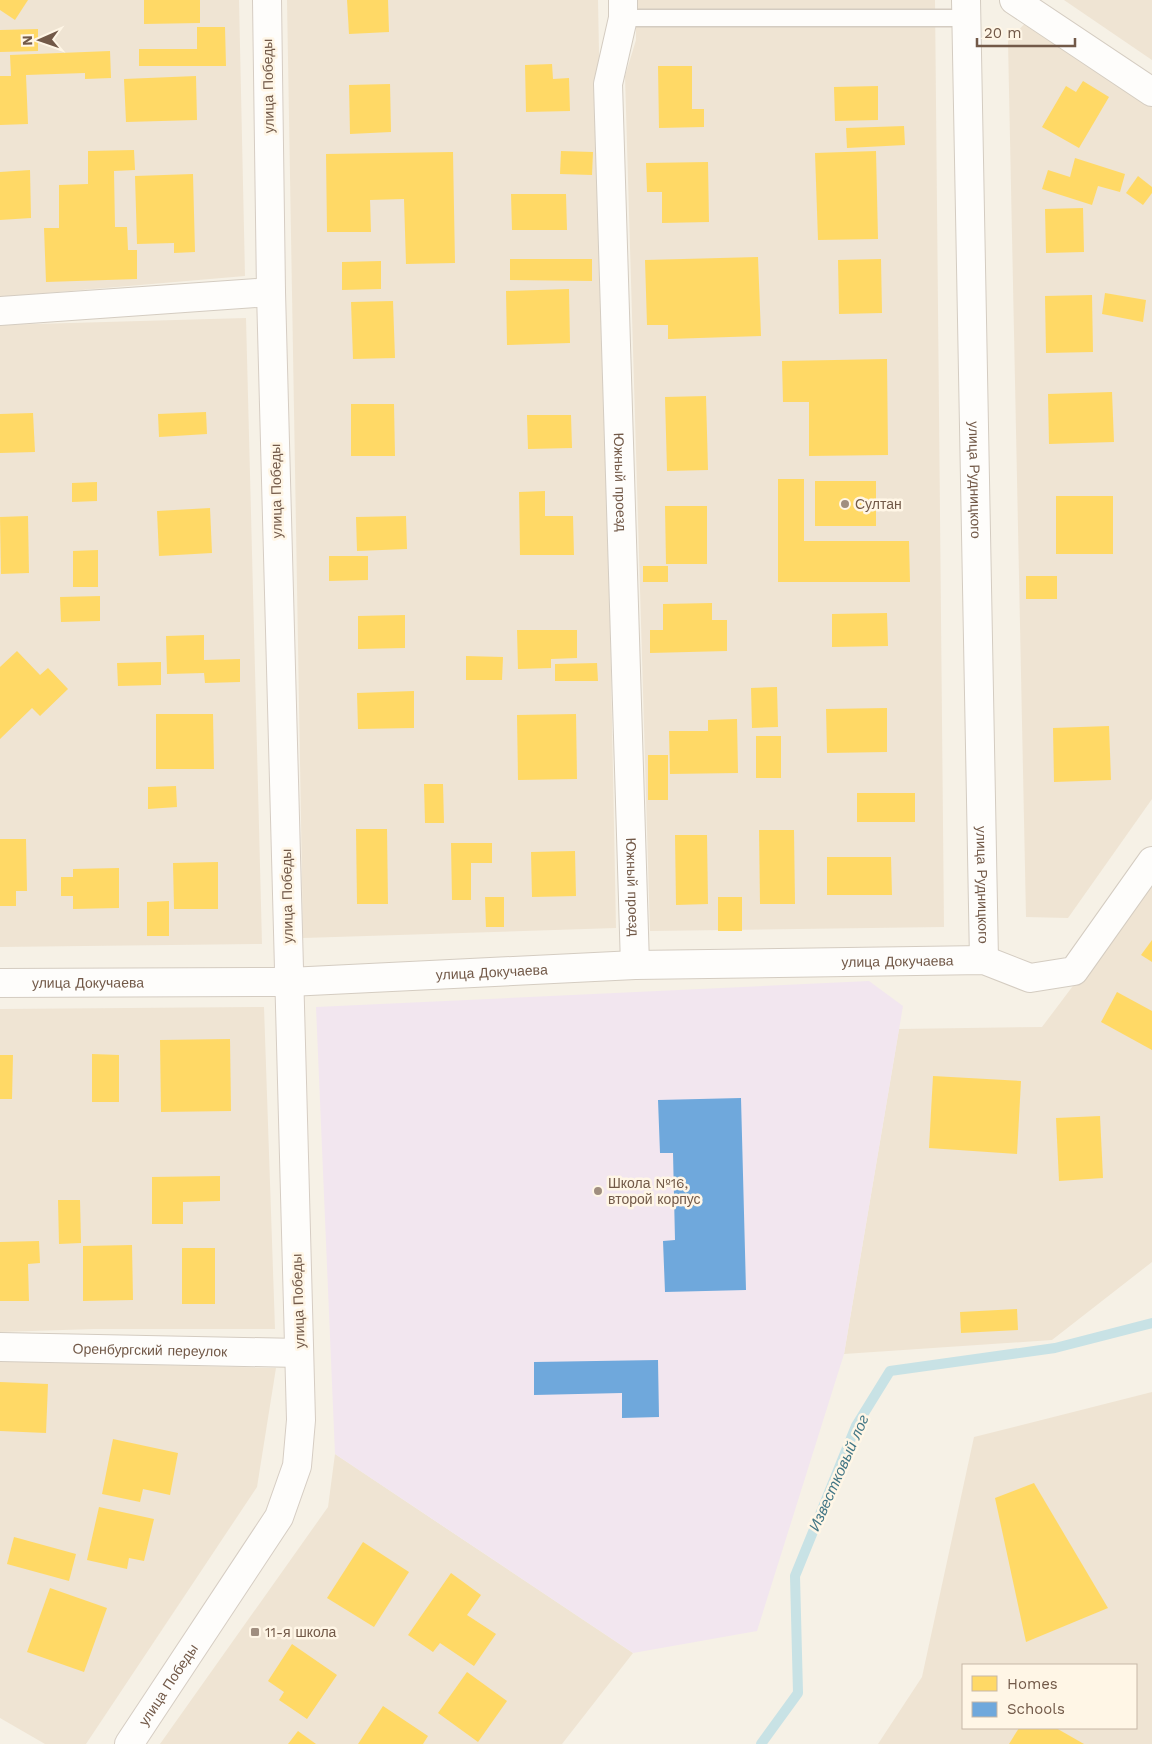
<svg xmlns="http://www.w3.org/2000/svg" width="1152" height="1744" font-family="'Work Sans',sans-serif">
<rect width="100%" height="100%" fill="#f6f1e6"/>
<g fill="#efe4d3" fill-rule="evenodd">
<path d="M 0,0 L 239,0 L 245,276 L 0,297 Z"/>
<path d="M 287,0 L 598,0 L 616,928 L 303,938 Z"/>
<path d="M 636,0 L 935,0 L 944,927 L 650,931 L 625,76 L 636,40 Z"/>
<path d="M 1064,0 L 1152,0 L 1152,60 Z"/>
<path d="M 1030,18 L 1152,99 L 1152,799 L 1068,918 L 1026,917 L 1008,41 Z"/>
<path d="M 246,318 L 262,944 L 0,947 L 0,325 Z"/>
<path d="M 1152,881 L 1152,1262 L 1052,1340 L 844,1354 L 899,1029 L 1042,1027 Z"/>
<path d="M 264,1007 L 275,1329 L 94,1329 L 0,1332 L 0,1009 Z"/>
<path d="M 0,1361 L 276,1368 L 257,1487 L 86,1744 L 45,1744 L 0,1718 Z"/>
<path d="M 1152,1392 L 1152,1744 L 878,1744 L 922,1677 L 974,1437 ZM 963,1665 L 1136,1665 L 1136,1728 L 963,1728 Z"/>
<path d="M 335,1454 L 633,1653 L 562,1744 L 160,1744 L 328,1507 Z"/>
</g>
<path fill="#f2e6ef" d="M 869,981 L 903,1006 L 844,1354 L 757,1631 L 633,1653 L 335,1454 L 316,1007 Z"/>
<g fill="#ffd966">
<path d="M 0,0 L 28,0 L 15,20 L 0,10 Z"/>
<path d="M 144,0 L 200,0 L 200,23 L 144,24 Z"/>
<path d="M 347,0 L 388,0 L 389,32 L 349,34 Z"/>
<path d="M 197,27 L 225,27 L 226,66 L 139,66 L 139,49 L 197,49 Z"/>
<path d="M 38,29 L 38,51 L 0,52 L 0,30 Z"/>
<path d="M 110,51 L 111,78 L 85,79 L 85,73 L 26,75 L 28,124 L 0,125 L 0,76 L 11,76 L 10,55 Z"/>
<path d="M 552,64 L 553,79 L 569,78 L 570,111 L 526,112 L 525,65 Z"/>
<path d="M 658,66 L 692,66 L 692,109 L 704,109 L 704,127 L 659,128 Z"/>
<path d="M 196,76 L 197,120 L 126,122 L 124,79 Z"/>
<path d="M 1083,81 L 1109,97 L 1079,148 L 1042,127 L 1066,86 L 1076,92 Z"/>
<path d="M 390,84 L 391,132 L 350,134 L 349,85 Z"/>
<path d="M 878,86 L 878,120 L 835,121 L 834,87 Z"/>
<path d="M 904,126 L 905,145 L 847,148 L 846,128 Z"/>
<path d="M 134,150 L 135,170 L 114,171 L 115,227 L 127,227 L 128,250 L 137,250 L 137,279 L 46,282 L 44,228 L 59,228 L 59,185 L 88,184 L 88,151 Z"/>
<path d="M 561,151 L 593,152 L 592,175 L 560,174 Z"/>
<path d="M 876,151 L 878,239 L 818,240 L 815,153 Z"/>
<path d="M 453,152 L 455,263 L 406,264 L 404,199 L 370,200 L 371,232 L 327,232 L 326,154 Z"/>
<path d="M 1075,158 L 1125,174 L 1120,192 L 1098,186 L 1092,205 L 1042,189 L 1048,170 L 1070,177 Z"/>
<path d="M 708,162 L 709,222 L 662,223 L 662,192 L 647,192 L 646,163 Z"/>
<path d="M 30,170 L 31,218 L 0,220 L 0,172 Z"/>
<path d="M 193,174 L 195,252 L 174,253 L 174,243 L 137,244 L 135,176 Z"/>
<path d="M 1138,176 L 1152,187 L 1152,193 L 1143,205 L 1126,193 Z"/>
<path d="M 511,194 L 566,194 L 567,230 L 512,230 Z"/>
<path d="M 1083,208 L 1084,252 L 1046,253 L 1045,209 Z"/>
<path d="M 758,257 L 761,336 L 668,339 L 668,325 L 647,325 L 645,260 Z"/>
<path d="M 510,259 L 592,259 L 592,281 L 510,280 Z"/>
<path d="M 881,259 L 882,313 L 839,314 L 838,260 Z"/>
<path d="M 381,261 L 381,289 L 342,290 L 342,262 Z"/>
<path d="M 569,289 L 570,343 L 507,345 L 506,291 Z"/>
<path d="M 1105,293 L 1146,300 L 1143,322 L 1102,314 Z"/>
<path d="M 1092,295 L 1093,352 L 1046,353 L 1045,296 Z"/>
<path d="M 393,301 L 395,358 L 353,359 L 351,302 Z"/>
<path d="M 887,359 L 888,455 L 809,456 L 809,402 L 783,402 L 782,361 Z"/>
<path d="M 1112,392 L 1114,442 L 1049,444 L 1048,394 Z"/>
<path d="M 706,396 L 708,470 L 667,471 L 665,397 Z"/>
<path d="M 351,404 L 394,404 L 395,456 L 351,456 Z"/>
<path d="M 206,412 L 207,434 L 159,437 L 158,414 Z"/>
<path d="M 33,413 L 35,452 L 0,453 L 0,414 Z"/>
<path d="M 527,415 L 571,415 L 572,448 L 528,449 Z"/>
<path d="M 778,479 L 804,479 L 804,541 L 909,541 L 910,582 L 778,582 Z"/>
<rect x="815" y="481" width="61" height="45"/>
<path d="M 97,482 L 97,501 L 72,502 L 72,483 Z"/>
<path d="M 545,491 L 545,516 L 573,516 L 574,555 L 520,555 L 519,492 Z"/>
<rect x="1056" y="496" width="57" height="58"/>
<path d="M 665,506 L 707,506 L 707,564 L 666,564 Z"/>
<path d="M 210,508 L 212,553 L 159,556 L 157,511 Z"/>
<path d="M 28,516 L 29,573 L 1,574 L 0,517 Z"/>
<path d="M 406,516 L 407,549 L 357,551 L 356,517 Z"/>
<path d="M 98,550 L 98,587 L 73,587 L 73,551 Z"/>
<path d="M 329,556 L 368,556 L 368,580 L 329,581 Z"/>
<rect x="643" y="566" width="25" height="16"/>
<rect x="1026" y="576" width="31" height="23"/>
<path d="M 100,596 L 100,621 L 61,622 L 60,597 Z"/>
<path d="M 712,603 L 712,620 L 727,620 L 727,651 L 650,653 L 650,630 L 663,630 L 663,604 Z"/>
<path d="M 887,613 L 888,646 L 832,647 L 832,614 Z"/>
<path d="M 405,615 L 405,648 L 358,649 L 358,616 Z"/>
<path d="M 517,630 L 577,630 L 577,658 L 551,659 L 551,668 L 518,669 Z"/>
<path d="M 204,635 L 204,660 L 240,659 L 240,682 L 205,683 L 204,673 L 167,674 L 166,636 Z"/>
<path d="M 17,651 L 40,675 L 48,668 L 68,689 L 40,716 L 32,708 L 0,739 L 0,667 Z"/>
<path d="M 466,656 L 503,657 L 502,680 L 466,680 Z"/>
<path d="M 161,662 L 161,685 L 118,686 L 117,663 Z"/>
<path d="M 597,663 L 598,681 L 555,681 L 555,664 Z"/>
<path d="M 777,687 L 778,727 L 752,728 L 751,688 Z"/>
<path d="M 414,691 L 414,728 L 358,729 L 357,693 Z"/>
<path d="M 887,708 L 887,752 L 827,753 L 826,709 Z"/>
<path d="M 156,714 L 213,714 L 214,769 L 156,769 Z"/>
<path d="M 576,714 L 577,779 L 518,780 L 517,715 Z"/>
<path d="M 737,719 L 738,773 L 670,774 L 669,731 L 708,731 L 708,720 Z"/>
<path d="M 1109,726 L 1111,780 L 1054,782 L 1053,728 Z"/>
<rect x="756" y="736" width="25" height="42"/>
<rect x="648" y="755" width="20" height="45"/>
<path d="M 424,784 L 443,784 L 444,823 L 425,823 Z"/>
<path d="M 176,786 L 177,807 L 148,809 L 148,787 Z"/>
<rect x="857" y="793" width="58" height="29"/>
<path d="M 356,829 L 387,829 L 388,904 L 357,904 Z"/>
<path d="M 759,830 L 794,830 L 795,904 L 760,904 Z"/>
<path d="M 675,835 L 707,835 L 708,904 L 676,905 Z"/>
<path d="M 0,839 L 26,839 L 27,891 L 16,891 L 16,906 L 0,906 Z"/>
<path d="M 451,843 L 492,843 L 492,863 L 471,863 L 471,900 L 452,900 Z"/>
<path d="M 575,851 L 576,896 L 532,897 L 531,852 Z"/>
<path d="M 827,857 L 891,857 L 892,895 L 827,895 Z"/>
<path d="M 218,862 L 218,909 L 174,909 L 173,863 Z"/>
<path d="M 119,868 L 119,908 L 73,909 L 73,896 L 61,896 L 61,877 L 73,877 L 73,869 Z"/>
<path d="M 485,897 L 504,897 L 504,927 L 486,927 Z"/>
<rect x="718" y="897" width="24" height="34"/>
<path d="M 169,901 L 169,936 L 147,936 L 147,902 Z"/>
<path d="M 1152,940 L 1152,962 L 1141,955 Z"/>
<path d="M 1117,992 L 1152,1011 L 1152,1050 L 1101,1022 Z"/>
<path d="M 230,1039 L 231,1111 L 161,1112 L 160,1040 Z"/>
<path d="M 92,1054 L 119,1055 L 119,1102 L 92,1102 Z"/>
<path d="M 0,1055 L 13,1055 L 12,1099 L 0,1099 Z"/>
<path d="M 933,1076 L 1021,1081 L 1017,1154 L 929,1148 Z"/>
<path d="M 1100,1116 L 1103,1178 L 1059,1181 L 1056,1118 Z"/>
<path d="M 220,1176 L 220,1201 L 183,1202 L 183,1224 L 152,1224 L 152,1177 Z"/>
<path d="M 58,1200 L 80,1200 L 81,1243 L 59,1244 Z"/>
<path d="M 39,1241 L 40,1263 L 28,1264 L 29,1301 L 0,1301 L 0,1242 Z"/>
<path d="M 132,1245 L 133,1300 L 83,1301 L 83,1246 Z"/>
<rect x="182" y="1248" width="33" height="56"/>
<path d="M 1017,1309 L 1018,1330 L 961,1333 L 960,1312 Z"/>
<path d="M 0,1382 L 48,1384 L 46,1433 L 0,1431 Z"/>
<path d="M 113,1439 L 178,1453 L 170,1495 L 143,1489 L 140,1502 L 102,1494 Z"/>
<path d="M 1034,1483 L 1108,1608 L 1026,1642 L 995,1498 Z"/>
<path d="M 99,1507 L 154,1519 L 144,1561 L 129,1558 L 127,1569 L 87,1560 Z"/>
<path d="M 14,1537 L 76,1554 L 69,1581 L 7,1564 Z"/>
<path d="M 363,1542 L 409,1572 L 374,1627 L 327,1598 Z"/>
<path d="M 451,1573 L 481,1595 L 467,1615 L 496,1634 L 474,1666 L 440,1643 L 433,1652 L 408,1635 Z"/>
<path d="M 50,1588 L 107,1608 L 84,1672 L 27,1652 Z"/>
<path d="M 292,1644 L 337,1675 L 307,1719 L 279,1700 L 284,1692 L 268,1681 Z"/>
<path d="M 467,1672 L 507,1701 L 478,1742 L 438,1713 Z"/>
<path d="M 383,1706 L 428,1736 L 423,1744 L 358,1744 Z"/>
<path d="M 1019,1728 L 1056,1728 L 1084,1744 L 1009,1744 Z"/>
<path d="M 298,1731 L 316,1744 L 288,1744 Z"/>
</g>
<g fill="#6fa8dc">
<path d="M 741,1098 L 746,1290 L 665,1292 L 663,1241 L 675,1240 L 673,1153 L 660,1153 L 658,1100 Z"/>
<path d="M 658,1360 L 659,1417 L 622,1418 L 622,1393 L 534,1395 L 534,1362 Z"/>
</g>
<g fill="none" stroke-linecap="round" stroke-linejoin="round">
<path stroke="#c8e2e5" stroke-width="10" d="M 761,1744 L 798,1693 L 795,1576 L 856,1426 L 890,1371 L 1055,1348 L 1152,1323"/>
<g stroke="#d4ccc1" stroke-width="19">
<path id="lane" d="M 623,18 L 967,18"/>
</g>
<g stroke="#d4ccc1" stroke-width="30">
<g id="street">
<path id="s1" d="M 623,0 L 623,18 L 608,84 L 635,965"/>
<path id="s2" d="M 966,0 L 984,960"/>
<path d="M 1014,0 L 1152,92"/>
<path d="M 0,311 L 271,292"/>
<path id="s3" d="M 0,983 L 289,982 L 635,965 L 984,960 L 1030,978 L 1074,971 L 1152,861"/>
<path id="s4" d="M 0,1347 L 299,1353"/>
</g>
</g>
<g stroke="#d6cdc3" stroke-width="30">
<g id="secondary">
<path id="s5" d="M 129,1744 L 279,1517 L 297,1466 L 301,1420 L 271,292 L 267,0"/>
</g>
</g>
<use href="#lane" stroke="#fefdfb" stroke-width="16"/>
<use href="#street" stroke="#fefdfb" stroke-width="28"/>
<use href="#secondary" stroke="#fefdfb" stroke-width="28"/>
</g>
<g fill="#a08e7f" stroke="#fff6e6" stroke-width="2">
<circle cx="845" cy="504" r="5"/>
<circle cx="598" cy="1191" r="5"/>
<rect x="250" y="1627" width="10" height="10" rx="2.5"/>
</g>
<g text-anchor="middle" stroke-width="5" stroke-linejoin="round" paint-order="stroke">
<g font-size="14" fill="#725948" stroke="#fff6e6">
<text transform="translate(268 86) rotate(-91)" y="5">улица Победы</text>
<text dy="5" stroke="none"><textPath href="#s2" startOffset="480">улица Рудницкого</textPath></text>
<text dy="5" stroke="none"><textPath href="#s1" startOffset="484">Южный проезд</textPath></text>
<text transform="translate(276 491) rotate(-91)" y="5">улица Победы</text>
<text dy="5" stroke="none"><textPath href="#s2" startOffset="885">улица Рудницкого</textPath></text>
<text dy="5" stroke="none"><textPath href="#s1" startOffset="889">Южный проезд</textPath></text>
<text transform="translate(287 896) rotate(-91)" y="5">улица Победы</text>
<text dy="5" stroke="none"><textPath href="#s3" startOffset="898">улица Докучаева</textPath></text>
<text dy="5" stroke="none"><textPath href="#s3" startOffset="492">улица Докучаева</textPath></text>
<text dy="5" stroke="none"><textPath href="#s3" startOffset="88">улица Докучаева</textPath></text>
<text transform="translate(298 1301) rotate(-92)" y="5">улица Победы</text>
<text dy="5" stroke="none"><textPath href="#s4" startOffset="150">Оренбургский переулок</textPath></text>
<text dy="5" stroke="none"><textPath href="#s5" startOffset="71">улица Победы</textPath></text>
</g>
<g font-size="14" fill="#725948" stroke="#fff6e6" text-anchor="start">
<text x="855" y="509">Султан</text>
<text x="608" y="1188">Школа №16,<tspan x="608" dy="16">второй корпус</tspan></text>
<text x="265" y="1637">11-я школа</text>
</g>
<g font-size="15" font-style="italic" fill="#427685" stroke="#fff6e6">
<text transform="translate(839 1473) rotate(-66)" y="5">Известковый лог</text>
</g>
</g>
<rect x="962" y="1664" width="175" height="65" fill="#fff6e6" stroke="#c7b7a7"/>
<rect x="972" y="1676" width="25" height="15" fill="#ffd966" stroke="#c7b7a7"/>
<text x="1007" y="1689" font-size="15" fill="#725948">Homes</text>
<rect x="972" y="1702" width="25" height="15" fill="#6fa8dc" stroke="#c7b7a7"/>
<text x="1007" y="1714" font-size="15" fill="#725948">Schools</text>
<g transform="translate(40 40) rotate(268)" stroke="#fff6e6" stroke-width="4" paint-order="stroke">
<path d="M0-4L9 19L0 12L-9 19Z" fill="#725948"/>
<text y="-8" font-size="14" font-weight="bold" text-anchor="middle" fill="#725948">N</text>
</g>
<path d="M977 38v8h98v-8" fill="none" stroke="#725948" stroke-width="2.5"/>
<text x="984" y="38" font-size="15" fill="#725948" stroke="#fff6e6" stroke-width="4" paint-order="stroke">20 m</text>
</svg>
